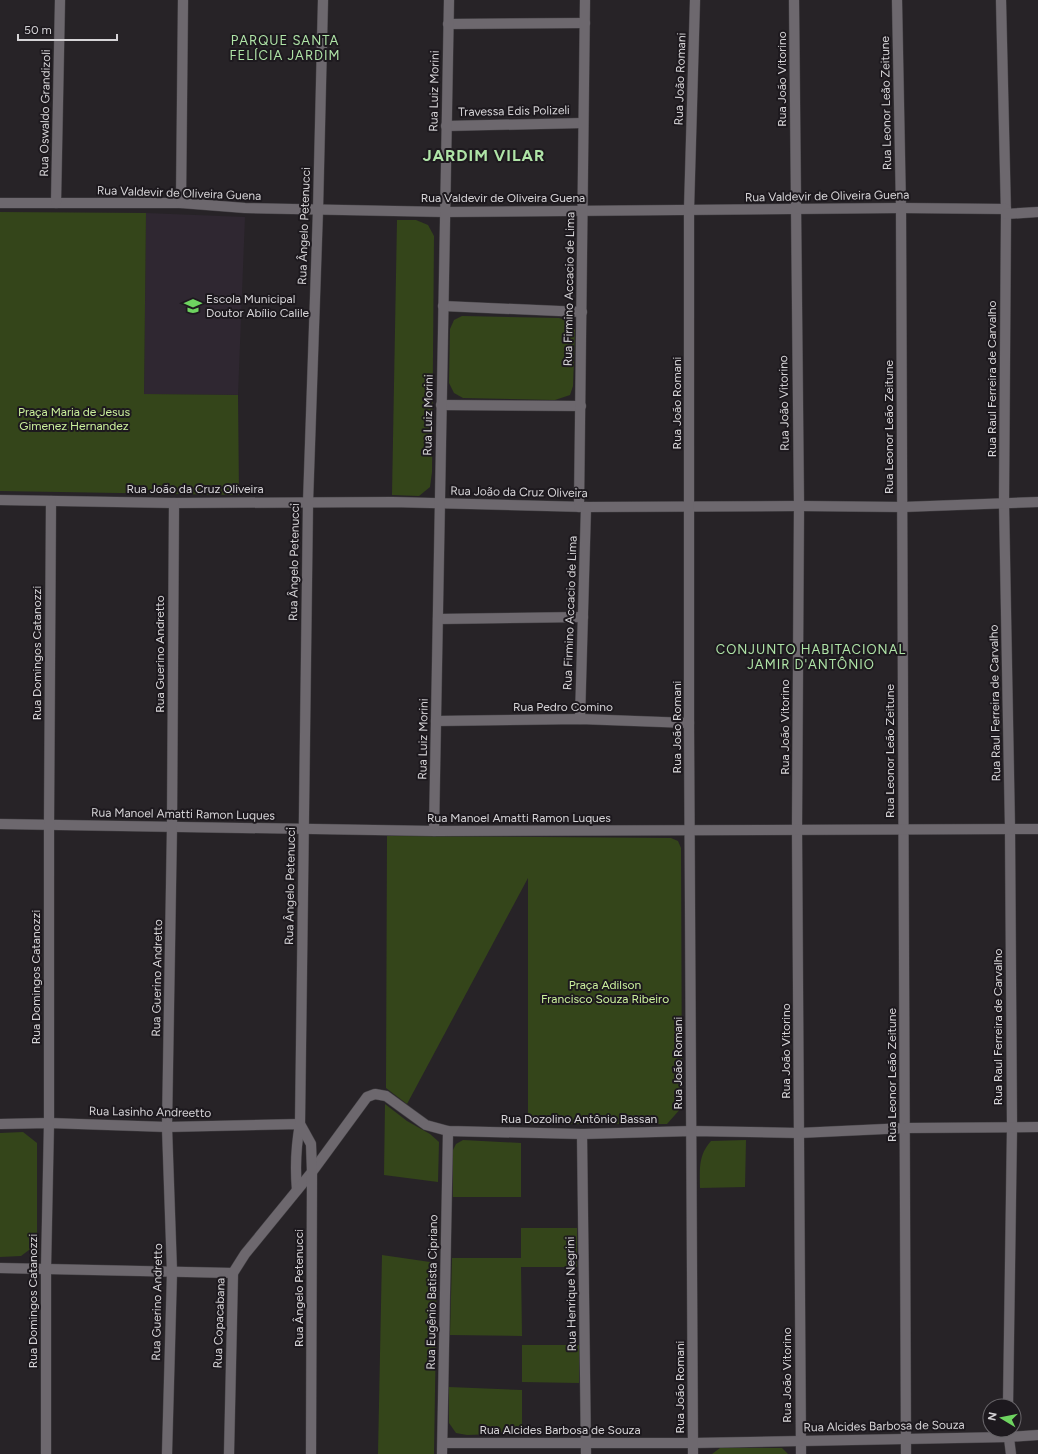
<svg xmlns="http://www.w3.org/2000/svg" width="1038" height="1454" font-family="Figtree,sans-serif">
<rect width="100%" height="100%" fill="#272327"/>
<path fill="#2f2731" d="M 146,213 L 245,217 L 238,395 L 144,394 Z"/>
<g fill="#34451a">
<path d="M 0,212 L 146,213 L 144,394 L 238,395 L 239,495 L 0,491 Z"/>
<path d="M 397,220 L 416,220 L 428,225 L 434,236 L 432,472 L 430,487 L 419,496 L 392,495 Z"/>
<path d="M 462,316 L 559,318 L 569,321 L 575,330 L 573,386 L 570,395 L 555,400 L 463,398 L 454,393 L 449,383 L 450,329 L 454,320 Z"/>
<path d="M 387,836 L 671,838 L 678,841 L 681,848 L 682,1107 L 667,1124 L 528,1124 L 528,878 L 407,1104 L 386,1088 Z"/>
<path d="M 385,1104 L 407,1121 L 430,1134 L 439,1142 L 438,1182 L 384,1175 Z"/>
<path d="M 23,1132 L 37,1143 L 37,1244 L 21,1256 L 0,1257 L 0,1133 Z"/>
<path d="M 463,1140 L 521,1143 L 521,1197 L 453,1197 L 453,1150 L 456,1144 Z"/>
<path d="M 746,1140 L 745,1187 L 700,1188 C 700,1168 698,1156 711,1141 Z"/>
<path d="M 521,1228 L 577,1228 L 577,1267 L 521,1267 L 522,1336 L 450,1335 L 452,1258 L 521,1258 Z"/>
<path d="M 382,1255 L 437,1263 L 434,1454 L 378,1454 Z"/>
<path d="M 522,1345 L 579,1345 L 579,1383 L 522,1382 Z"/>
<path d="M 449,1387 L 522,1390 L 522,1433 L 467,1435 L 456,1433 L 449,1423 Z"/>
<path d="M 720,1448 L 782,1448 L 788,1454 L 712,1454 Z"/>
</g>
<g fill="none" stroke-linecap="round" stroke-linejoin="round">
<g stroke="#434044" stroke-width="11">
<g id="street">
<path d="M 794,0 L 799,506 L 797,829 L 801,1454"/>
<path d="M 897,0 L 901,208 L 906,1454"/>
<path d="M 1001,0 L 1006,214 L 1004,503 L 1010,829 L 1012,1127 L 1008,1406"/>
<path d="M 448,24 L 585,23"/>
<path d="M 446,126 L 583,123"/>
<path d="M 0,203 L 181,203 L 245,208 L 445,212 L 901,208 L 1006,209"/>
<path d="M 56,203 L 60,0"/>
<path d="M 181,203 L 183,0"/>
<path d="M 1006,214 L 1038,212"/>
<path d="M 443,306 L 582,312"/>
<path d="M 441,405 L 581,406"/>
<path d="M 0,500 L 174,503 L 392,502 L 586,507 L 799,506 L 903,507 L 1038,502"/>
<path d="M 579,507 L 585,0"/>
<path d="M 438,619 L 583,617"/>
<path d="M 580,719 L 586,507"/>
<path d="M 436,721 L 580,719 L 689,723"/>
<path d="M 0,824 L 434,831 L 1038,829"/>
<path d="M 434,831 L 449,0"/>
<path d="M 0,1124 L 49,1123 L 167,1127 L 300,1124 C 296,1146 295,1168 297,1190"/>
<path d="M 582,1134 L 586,1454"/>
<path d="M 0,1268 L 233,1273"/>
<path d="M 1008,1430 L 1011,1454"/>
<path d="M 443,1443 L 693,1443 L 1008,1437 L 1038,1435"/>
<path d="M 46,1454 L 46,1269 L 49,1123 L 49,825 L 51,501"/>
<path d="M 167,1454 L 172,1272 L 167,1127 L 172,826 L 174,503"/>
<path d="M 229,1454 L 233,1273 L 245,1254 L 312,1172 L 367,1097 L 375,1094 L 386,1096 L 426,1125 L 448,1131 L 582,1134 L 692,1131 L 799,1133 L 906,1128 L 1038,1127"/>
<path d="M 311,1454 L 312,1172 L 311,1144 L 300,1124 L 308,503 L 318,210 L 323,0"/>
<path d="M 442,1454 L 448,1131"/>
<path d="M 693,1454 L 689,723 L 689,210 L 695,0"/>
</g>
</g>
<use href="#street" stroke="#6d686e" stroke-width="10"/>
</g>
<defs>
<g id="school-bare" transform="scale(1.38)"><path d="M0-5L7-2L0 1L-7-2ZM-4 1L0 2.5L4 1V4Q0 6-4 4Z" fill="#6ed360" stroke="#1d191e" stroke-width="2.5" paint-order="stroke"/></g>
</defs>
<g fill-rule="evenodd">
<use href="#school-bare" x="193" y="306"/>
</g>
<g text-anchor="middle" stroke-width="4" stroke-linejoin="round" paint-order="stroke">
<g font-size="12" fill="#d6d4d7" stroke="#1d191e">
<text transform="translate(680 79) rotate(-88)" y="4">Rua João Romani</text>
<text transform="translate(782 79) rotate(-90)" y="4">Rua João Vitorino</text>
<text transform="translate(434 91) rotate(-89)" y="4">Rua Luiz Morini</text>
<text transform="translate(886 103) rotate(-91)" y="4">Rua Leonor Leão Zeitune</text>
<text transform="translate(514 111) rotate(-1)" y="4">Travessa Edis Polizeli</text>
<text transform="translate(45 113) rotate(-89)" y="4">Rua Oswaldo Grandizoli</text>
<text transform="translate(179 193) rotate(2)" y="4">Rua Valdevir de Oliveira Guena</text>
<text transform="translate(827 196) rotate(-1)" y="4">Rua Valdevir de Oliveira Guena</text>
<text x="503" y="202">Rua Valdevir de Oliveira Guena</text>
<text transform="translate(304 226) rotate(-88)" y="4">Rua Ângelo Petenucci</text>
<text transform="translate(569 289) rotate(-89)" y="4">Rua Firmino Accacio de Lima</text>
<text transform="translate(992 379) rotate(-90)" y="4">Rua Raul Ferreira de Carvalho</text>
<text transform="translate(677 403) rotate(-90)" y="4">Rua João Romani</text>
<text transform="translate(784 403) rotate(-91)" y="4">Rua João Vitorino</text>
<text transform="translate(428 415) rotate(-89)" y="4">Rua Luiz Morini</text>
<text transform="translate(889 427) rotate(-90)" y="4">Rua Leonor Leão Zeitune</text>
<text x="195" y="493">Rua João da Cruz Oliveira</text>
<text transform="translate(519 492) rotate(1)" y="4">Rua João da Cruz Oliveira</text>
<text transform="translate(294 562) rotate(-89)" y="4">Rua Ângelo Petenucci</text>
<text transform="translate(570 613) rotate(-88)" y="4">Rua Firmino Accacio de Lima</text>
<text transform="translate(37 653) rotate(-90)" y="4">Rua Domingos Catanozzi</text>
<text transform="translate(160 654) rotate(-90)" y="4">Rua Guerino Andretto</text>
<text transform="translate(995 703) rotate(-91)" y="4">Rua Raul Ferreira de Carvalho</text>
<text x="563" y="711">Rua Pedro Comino</text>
<text transform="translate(677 727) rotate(-90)" y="4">Rua João Romani</text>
<text transform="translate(785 727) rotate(-90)" y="4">Rua João Vitorino</text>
<text transform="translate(423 739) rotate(-89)" y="4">Rua Luiz Morini</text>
<text transform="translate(890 751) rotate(-90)" y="4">Rua Leonor Leão Zeitune</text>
<text transform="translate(183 814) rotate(1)" y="4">Rua Manoel Amatti Ramon Luques</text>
<text x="519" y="822">Rua Manoel Amatti Ramon Luques</text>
<text transform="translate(290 886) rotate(-89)" y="4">Rua Ângelo Petenucci</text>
<text transform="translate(36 977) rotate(-90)" y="4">Rua Domingos Catanozzi</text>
<text transform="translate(157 978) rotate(-89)" y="4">Rua Guerino Andretto</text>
<text transform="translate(998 1027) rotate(-90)" y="4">Rua Raul Ferreira de Carvalho</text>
<text transform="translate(786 1051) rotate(-90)" y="4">Rua João Vitorino</text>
<text transform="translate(678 1063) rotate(-90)" y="4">Rua João Romani</text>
<text transform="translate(892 1075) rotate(-90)" y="4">Rua Leonor Leão Zeitune</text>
<text transform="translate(150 1112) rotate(1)" y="4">Rua Lasinho Andreetto</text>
<text x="579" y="1123">Rua Dozolino Antônio Bassan</text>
<text transform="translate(299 1288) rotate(-90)" y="4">Rua Ângelo Petenucci</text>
<text transform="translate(432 1292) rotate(-89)" y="4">Rua Eugênio Batista Cipriano</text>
<text transform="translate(571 1294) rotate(-91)" y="4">Rua Henrique Negrini</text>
<text transform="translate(33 1301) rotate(-90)" y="4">Rua Domingos Catanozzi</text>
<text transform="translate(157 1302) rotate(-89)" y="4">Rua Guerino Andretto</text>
<text transform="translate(219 1323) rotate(-88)" y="4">Rua Copacabana</text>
<text transform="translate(787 1375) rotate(-90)" y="4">Rua João Vitorino</text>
<text transform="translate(680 1387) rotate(-90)" y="4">Rua João Romani</text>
<text transform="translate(884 1426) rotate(-1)" y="4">Rua Alcides Barbosa de Souza</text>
<text x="560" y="1434">Rua Alcides Barbosa de Souza</text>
</g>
<g font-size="12" fill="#d6d4d7" stroke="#1d191e" text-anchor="start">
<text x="206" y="303">Escola Municipal<tspan x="206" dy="14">Doutor Abílio Calile</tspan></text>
</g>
<g font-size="12" fill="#caef9c" stroke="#1d191e">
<text x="74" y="416">Praça Maria de Jesus<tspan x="74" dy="14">Gimenez Hernandez</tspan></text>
<text x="605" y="989">Praça Adilson<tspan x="605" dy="14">Francisco Souza Ribeiro</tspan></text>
</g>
<g font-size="13" letter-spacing="1" fill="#afe4a7" stroke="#1d191e">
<text x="285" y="45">PARQUE SANTA<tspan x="285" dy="15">FELÍCIA JARDIM</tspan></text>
<text x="811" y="654">CONJUNTO HABITACIONAL<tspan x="811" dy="15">JAMIR D'ANTÔNIO</tspan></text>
</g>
<g font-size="16" font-weight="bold" letter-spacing="1" fill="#afe4a7" stroke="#1d191e">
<text x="484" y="161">JARDIM VILAR</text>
</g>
</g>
<g transform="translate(1002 1418) rotate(280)"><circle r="19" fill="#1d191e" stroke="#676468"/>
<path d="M0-3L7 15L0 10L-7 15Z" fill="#6ed360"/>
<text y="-6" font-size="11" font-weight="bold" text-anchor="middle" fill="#d6d4d7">N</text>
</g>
<path d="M18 34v6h99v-6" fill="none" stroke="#d6d4d7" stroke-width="2"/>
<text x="24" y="34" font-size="12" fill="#d6d4d7" stroke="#1d191e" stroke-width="3" paint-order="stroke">50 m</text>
</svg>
